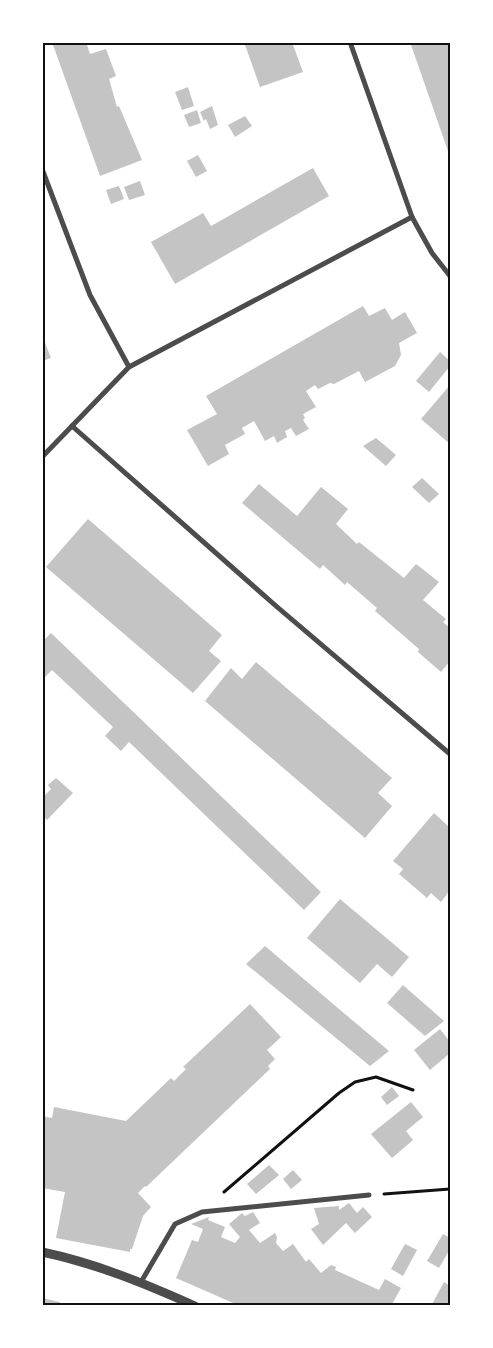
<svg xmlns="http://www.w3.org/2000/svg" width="493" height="1348" font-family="Rubik,sans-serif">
<rect width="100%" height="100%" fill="#fff"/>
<g fill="#c4c4c4">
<path d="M 52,42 L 86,42 L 90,54 L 106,49 L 116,76 L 109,79 L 117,107 L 119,106 L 142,160 L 100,176 Z"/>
<path d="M 244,42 L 292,42 L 303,72 L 260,87 Z"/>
<path d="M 410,42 L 450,42 L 450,149 L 448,151 Z"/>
<path d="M 188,87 L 194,106 L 182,110 L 175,92 Z"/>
<path d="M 212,106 L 218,125 L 210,129 L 206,119 L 204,121 L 200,112 Z"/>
<path d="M 197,110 L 201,123 L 189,127 L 184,115 Z"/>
<path d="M 245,116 L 252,126 L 235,137 L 228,125 Z"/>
<path d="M 198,155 L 207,171 L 196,177 L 187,161 Z"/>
<path d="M 313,168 L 329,196 L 175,284 L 151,242 L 203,213 L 211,226 Z"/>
<path d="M 140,181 L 145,195 L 129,200 L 124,187 Z"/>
<path d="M 119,186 L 124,199 L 111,204 L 106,190 Z"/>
<path d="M 363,306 L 369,316 L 385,308 L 392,320 L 405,312 L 417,333 L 399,343 L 401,355 L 395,366 L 365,382 L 359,371 L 334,384 L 330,383 L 318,389 L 315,385 L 306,391 L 316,407 L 303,414 L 305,418 L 303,420 L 309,429 L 296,436 L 291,428 L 285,431 L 287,437 L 277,443 L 274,436 L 265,441 L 254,421 L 242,428 L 245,434 L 225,445 L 229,454 L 208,466 L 187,430 L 217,414 L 206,396 Z"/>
<path d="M 42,335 L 51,358 L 42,361 Z"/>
<path d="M 440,352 L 450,361 L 450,366 L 429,392 L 416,381 Z"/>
<path d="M 450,385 L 450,444 L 421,419 Z"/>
<path d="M 376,438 L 396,455 L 386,466 L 363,446 Z"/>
<path d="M 422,478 L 439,494 L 429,503 L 412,487 Z"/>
<path d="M 259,484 L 297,516 L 321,487 L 348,509 L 336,524 L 357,544 L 359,542 L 404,578 L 416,564 L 439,582 L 423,600 L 446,619 L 443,622 L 450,628 L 450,661 L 441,672 L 418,652 L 419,649 L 375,611 L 377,608 L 347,582 L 345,585 L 323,565 L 320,569 L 242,503 Z"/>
<path d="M 88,519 L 222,635 L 209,651 L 221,661 L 193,693 L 46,567 Z"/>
<path d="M 51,633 L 321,892 L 304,910 L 129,742 L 121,751 L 105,736 L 113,727 L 52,670 L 42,680 L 42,642 Z"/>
<path d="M 256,662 L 392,778 L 378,793 L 392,806 L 365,838 L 205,701 L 231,668 L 242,679 Z"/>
<path d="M 56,778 L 73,793 L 47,820 L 42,815 L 42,798 L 51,789 L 48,785 Z"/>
<path d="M 434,813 L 450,828 L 450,890 L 441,902 L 431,893 L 427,898 L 399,874 L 403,869 L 393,861 Z"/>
<path d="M 340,899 L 409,957 L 392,977 L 377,964 L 360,983 L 307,938 Z"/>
<path d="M 265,946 L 339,1009 L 389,1051 L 370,1066 L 246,964 Z"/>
<path d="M 403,985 L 444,1021 L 425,1036 L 387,1003 Z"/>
<path d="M 250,1004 L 281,1037 L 267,1050 L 275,1059 L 268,1066 L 270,1069 L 146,1187 L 145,1186 L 138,1193 L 151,1207 L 143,1216 L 132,1249 L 130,1249 L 130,1252 L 56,1238 L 65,1192 L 42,1188 L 42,1116 L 52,1118 L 54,1107 L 126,1121 L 171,1078 L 174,1081 L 186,1069 L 183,1067 Z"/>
<path d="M 440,1029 L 450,1042 L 450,1053 L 430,1070 L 414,1050 Z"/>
<path d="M 392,1087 L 399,1096 L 387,1105 L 381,1097 Z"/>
<path d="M 411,1102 L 423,1117 L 406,1131 L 413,1140 L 392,1158 L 371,1134 Z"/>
<path d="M 269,1165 L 279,1175 L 256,1194 L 247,1184 Z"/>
<path d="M 293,1170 L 302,1180 L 291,1189 L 283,1179 Z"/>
<path d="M 349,1203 L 357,1213 L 363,1207 L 372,1217 L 355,1233 L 346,1223 L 323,1245 L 311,1229 L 319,1224 L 314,1208 L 339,1206 L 339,1210 Z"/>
<path d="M 253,1212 L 260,1223 L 249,1230 L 260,1243 L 275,1233 L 277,1237 L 276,1243 L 283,1251 L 293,1244 L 306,1262 L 309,1259 L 321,1273 L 331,1265 L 336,1267 L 335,1270 L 379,1290 L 385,1279 L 401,1288 L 391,1306 L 240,1306 L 176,1278 L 192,1240 L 198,1242 L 203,1229 L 191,1224 L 209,1217 L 208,1220 L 225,1227 L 221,1237 L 235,1243 L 240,1237 L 229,1224 L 242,1213 L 245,1216 Z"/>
<path d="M 443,1234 L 450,1238 L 450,1249 L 439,1268 L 427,1261 Z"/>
<path d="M 405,1244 L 417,1250 L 403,1276 L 391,1269 Z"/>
<path d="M 444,1282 L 450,1286 L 450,1306 L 431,1306 Z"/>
<path d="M 42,1298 L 60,1302 L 58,1306 L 42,1306 Z"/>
</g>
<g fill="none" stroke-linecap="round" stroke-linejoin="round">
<g stroke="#111" stroke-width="3">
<path d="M 224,1192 L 339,1093 L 355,1082 L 376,1077 L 413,1090"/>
<path d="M 384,1194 L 450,1189"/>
</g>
<g stroke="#4c4c4c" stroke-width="5">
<path d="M 350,42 L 412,217 L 432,253 L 450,276"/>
<path d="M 42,169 L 90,295 L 129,367"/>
<path d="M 72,426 L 276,606 L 450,754"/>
<path d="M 42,457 L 129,367 L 412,217"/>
<path d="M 141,1282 L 175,1224 L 202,1212 L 369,1195"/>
</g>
<path stroke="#4c4c4c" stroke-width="9" d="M 42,1252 C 95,1263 146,1284 195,1306"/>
</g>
<rect width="493" height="1348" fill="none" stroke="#ffffff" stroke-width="88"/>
<rect x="44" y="44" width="405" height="1260" fill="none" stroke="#111" stroke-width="2"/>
</svg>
